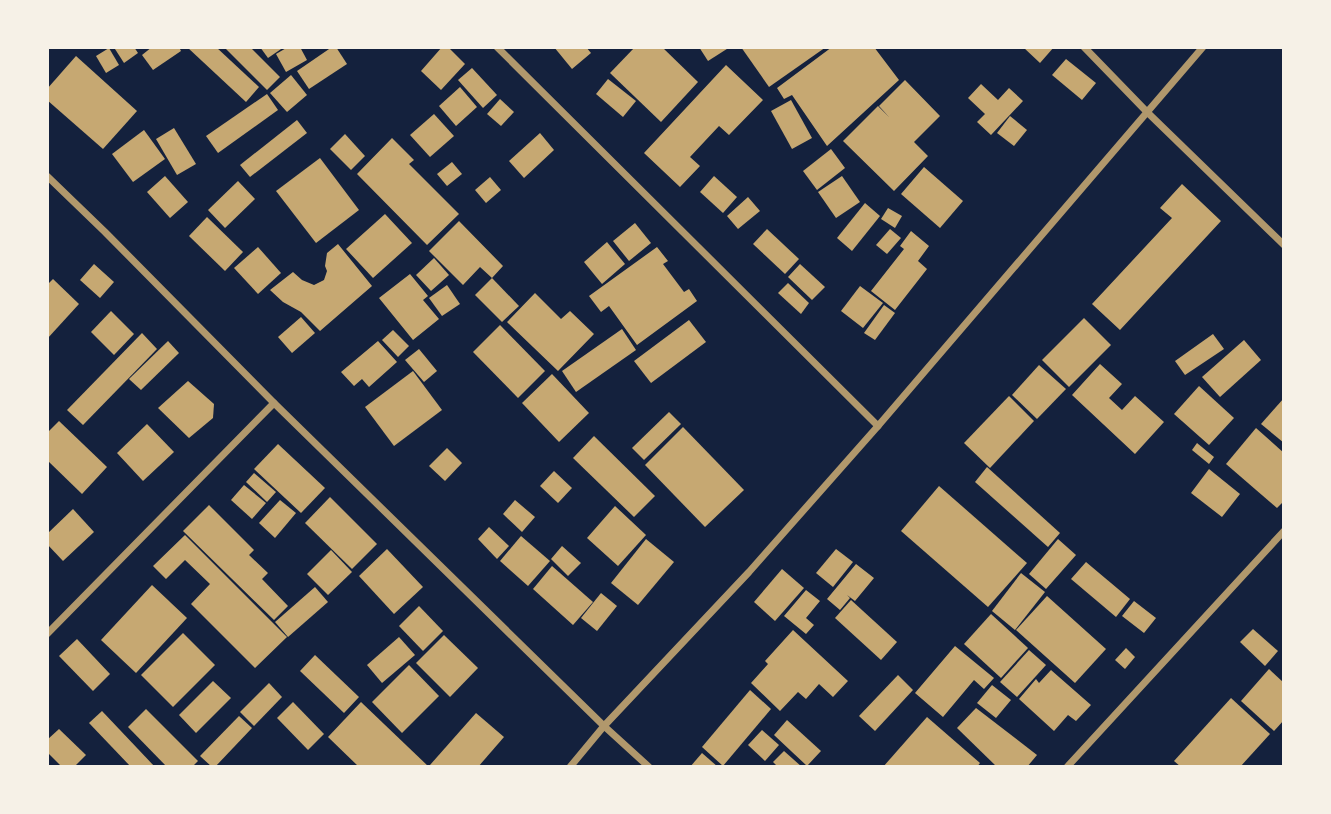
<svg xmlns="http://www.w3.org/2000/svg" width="1331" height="814" font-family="'Asap Condensed',sans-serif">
<rect width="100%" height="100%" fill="#14213d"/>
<g fill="#c6a872">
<path d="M 117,47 L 134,47 L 138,53 L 124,63 L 115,49 Z"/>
<path d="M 152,47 L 179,47 L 181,51 L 153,70 L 142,55 Z"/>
<path d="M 187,47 L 216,47 L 259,87 L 246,102 Z"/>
<path d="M 224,47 L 250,47 L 280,77 L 267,90 Z"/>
<path d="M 260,47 L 284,47 L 268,58 Z"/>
<path d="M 288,47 L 300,47 L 307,60 L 286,72 L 276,54 Z"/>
<path d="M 332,47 L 336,47 L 347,64 L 309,89 L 297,71 Z"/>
<path d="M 442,47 L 448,47 L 465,64 L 441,90 L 421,71 Z"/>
<path d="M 554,47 L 586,47 L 591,53 L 572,69 Z"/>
<path d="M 635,47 L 662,47 L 698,82 L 661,122 L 610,73 Z"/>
<path d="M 699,47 L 730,47 L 708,61 Z"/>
<path d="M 741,47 L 826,47 L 769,87 Z"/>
<path d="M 832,47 L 874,47 L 899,80 L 827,146 L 792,95 L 784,99 L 777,88 Z"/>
<path d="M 1023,47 L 1054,47 L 1040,63 Z"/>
<path d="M 109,48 L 119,65 L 106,73 L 96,56 Z"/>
<path d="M 76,56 L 137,111 L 103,149 L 47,100 L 47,89 Z"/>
<path d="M 1066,59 L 1096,83 L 1082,100 L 1052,75 Z"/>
<path d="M 726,65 L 763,100 L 729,135 L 719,126 L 690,157 L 700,166 L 680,187 L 644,153 Z"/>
<path d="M 472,68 L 497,95 L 483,108 L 458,80 Z"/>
<path d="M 291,75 L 307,95 L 287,112 L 270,93 Z"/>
<path d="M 608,79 L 636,101 L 623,117 L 596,94 Z"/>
<path d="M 905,80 L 940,116 L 914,142 L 928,156 L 894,191 L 843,141 L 878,106 L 889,117 L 879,106 Z"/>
<path d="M 981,84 L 998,100 L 1009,88 L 1023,101 L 991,135 L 977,122 L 985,114 L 968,98 Z"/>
<path d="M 460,87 L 477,107 L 456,126 L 439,106 Z"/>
<path d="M 267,94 L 278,110 L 218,153 L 206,136 Z"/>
<path d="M 500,99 L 514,112 L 501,126 L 487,114 Z"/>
<path d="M 791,100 L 812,138 L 792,149 L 771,111 Z"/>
<path d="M 434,114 L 454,136 L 430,157 L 410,135 Z"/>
<path d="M 1010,116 L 1027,130 L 1014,146 L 997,133 Z"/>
<path d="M 297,120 L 307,133 L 250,177 L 240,165 Z"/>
<path d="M 174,128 L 196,164 L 177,175 L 156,139 Z"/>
<path d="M 144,130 L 165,159 L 133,182 L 112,154 Z"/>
<path d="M 540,133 L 554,150 L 524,178 L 509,161 Z"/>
<path d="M 345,134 L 365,156 L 351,170 L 330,149 Z"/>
<path d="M 392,138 L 414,160 L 409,164 L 459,214 L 427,245 L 357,174 Z"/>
<path d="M 831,149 L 845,168 L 817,190 L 803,171 Z"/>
<path d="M 320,158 L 359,210 L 316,243 L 276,191 Z"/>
<path d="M 452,162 L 462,174 L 447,186 L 437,174 Z"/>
<path d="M 924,167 L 963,201 L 940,228 L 901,194 Z"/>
<path d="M 165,176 L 188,202 L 170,218 L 147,192 Z"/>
<path d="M 714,176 L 737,197 L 723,213 L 700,192 Z"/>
<path d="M 842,176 L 860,202 L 836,218 L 818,192 Z"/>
<path d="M 490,177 L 501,190 L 486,203 L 475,190 Z"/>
<path d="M 238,181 L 255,199 L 225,228 L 208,210 Z"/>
<path d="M 1182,184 L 1221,221 L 1120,330 L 1092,304 L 1172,218 L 1160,208 Z"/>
<path d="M 748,197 L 760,211 L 738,229 L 727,216 Z"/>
<path d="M 865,203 L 880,216 L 852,251 L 837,238 Z"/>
<path d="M 888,208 L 902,216 L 895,228 L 881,219 Z"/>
<path d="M 385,214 L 412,243 L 373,278 L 346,249 Z"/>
<path d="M 207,217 L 243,252 L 225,271 L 189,236 Z"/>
<path d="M 459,221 L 503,266 L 492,278 L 480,267 L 463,285 L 429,251 Z"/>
<path d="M 635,223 L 651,243 L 629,261 L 613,241 Z"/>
<path d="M 767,229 L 799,259 L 785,274 L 753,244 Z"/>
<path d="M 890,229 L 901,238 L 887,254 L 876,245 Z"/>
<path d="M 911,231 L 929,246 L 918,261 L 927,269 L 895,310 L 871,291 L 904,249 L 900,246 Z"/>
<path d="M 607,242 L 625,264 L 602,284 L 584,262 Z"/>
<path d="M 338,244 L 372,286 L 320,331 L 301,312 L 283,302 L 270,290 L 293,272 L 302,280 L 314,285 L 324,280 L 327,271 L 325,266 L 327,253 Z"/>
<path d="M 258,247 L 281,273 L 258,294 L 234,268 Z"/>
<path d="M 657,247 L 668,261 L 663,264 L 684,292 L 689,289 L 697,301 L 637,345 L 609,306 L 601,312 L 589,296 Z"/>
<path d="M 434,258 L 449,275 L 431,291 L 416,275 Z"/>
<path d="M 94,264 L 114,282 L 100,298 L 80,280 Z"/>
<path d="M 800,264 L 825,287 L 812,300 L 788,277 Z"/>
<path d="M 410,274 L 428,296 L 423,300 L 439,319 L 413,340 L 379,298 Z"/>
<path d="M 492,278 L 519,306 L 502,322 L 475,295 Z"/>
<path d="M 53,279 L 79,304 L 47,339 L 47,285 Z"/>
<path d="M 788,283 L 809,303 L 801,314 L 778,293 Z"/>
<path d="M 447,285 L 460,304 L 442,316 L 429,298 Z"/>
<path d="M 860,286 L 883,303 L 863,328 L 841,311 Z"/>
<path d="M 535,293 L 561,319 L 570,311 L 594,334 L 558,371 L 507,322 Z"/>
<path d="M 884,305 L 895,313 L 875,340 L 864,333 Z"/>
<path d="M 111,311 L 134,334 L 114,355 L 91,332 Z"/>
<path d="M 301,317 L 315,333 L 292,353 L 278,337 Z"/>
<path d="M 1084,318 L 1111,345 L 1069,387 L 1042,360 Z"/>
<path d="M 689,320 L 706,342 L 651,383 L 634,361 Z"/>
<path d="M 500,325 L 545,371 L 518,398 L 473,352 Z"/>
<path d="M 622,329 L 636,350 L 576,392 L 562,371 Z"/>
<path d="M 393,330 L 409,346 L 398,357 L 382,340 Z"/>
<path d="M 142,333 L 157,349 L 83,425 L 67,410 Z"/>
<path d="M 1213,334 L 1224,349 L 1185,375 L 1175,361 Z"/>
<path d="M 1244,340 L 1261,360 L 1220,397 L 1202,377 Z"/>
<path d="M 168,341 L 179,353 L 141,390 L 129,379 Z"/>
<path d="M 378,341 L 397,362 L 369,387 L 362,379 L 354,386 L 341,372 Z"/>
<path d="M 419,349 L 437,371 L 424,382 L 405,360 Z"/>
<path d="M 1100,364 L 1122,384 L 1109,398 L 1122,410 L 1135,396 L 1164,422 L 1135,454 L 1072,395 Z"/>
<path d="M 1039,365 L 1066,389 L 1037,419 L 1012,395 Z"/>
<path d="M 413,371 L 442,410 L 394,446 L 365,407 Z"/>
<path d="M 552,374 L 589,413 L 559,442 L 522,403 Z"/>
<path d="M 188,381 L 214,404 L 213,418 L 189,438 L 158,408 Z"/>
<path d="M 1199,386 L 1234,418 L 1209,445 L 1174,414 Z"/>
<path d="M 1009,396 L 1034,421 L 990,468 L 964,443 Z"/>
<path d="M 1284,398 L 1284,443 L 1261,424 Z"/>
<path d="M 669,412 L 681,424 L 644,460 L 632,448 Z"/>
<path d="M 59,421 L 107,467 L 82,494 L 47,460 L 47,433 Z"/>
<path d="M 147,424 L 174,452 L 143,481 L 117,453 Z"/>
<path d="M 683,427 L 744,490 L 705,527 L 645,465 Z"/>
<path d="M 1256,428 L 1284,453 L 1284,501 L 1277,508 L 1226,464 Z"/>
<path d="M 594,436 L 655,496 L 634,517 L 573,458 Z"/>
<path d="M 1197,443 L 1214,457 L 1209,464 L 1192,450 Z"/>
<path d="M 278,444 L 325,488 L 301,513 L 254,469 Z"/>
<path d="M 447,448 L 462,463 L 445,481 L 429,466 Z"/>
<path d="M 987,467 L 1060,533 L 1048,547 L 975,482 Z"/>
<path d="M 1209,469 L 1240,494 L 1222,517 L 1191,493 Z"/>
<path d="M 554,471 L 572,488 L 558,503 L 540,486 Z"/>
<path d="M 254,473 L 276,492 L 267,502 L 246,482 Z"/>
<path d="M 244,485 L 266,503 L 252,519 L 231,500 Z"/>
<path d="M 939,486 L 1027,563 L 988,607 L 901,531 Z"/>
<path d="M 330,497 L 377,544 L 352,569 L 305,523 Z"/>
<path d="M 280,500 L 296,513 L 275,538 L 259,523 Z"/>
<path d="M 515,500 L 535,517 L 522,532 L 503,514 Z"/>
<path d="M 209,505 L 254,550 L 249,555 L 268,573 L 262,579 L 288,606 L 274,620 L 183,531 Z"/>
<path d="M 615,506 L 646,535 L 618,566 L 587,538 Z"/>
<path d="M 73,509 L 94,532 L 63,561 L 47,544 L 47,534 Z"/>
<path d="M 489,527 L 509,546 L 497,559 L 478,539 Z"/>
<path d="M 185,535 L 287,637 L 255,668 L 191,604 L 210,584 L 185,560 L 166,579 L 153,566 Z"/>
<path d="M 521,536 L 550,561 L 528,586 L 500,561 Z"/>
<path d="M 646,539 L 674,562 L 638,605 L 611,583 Z"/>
<path d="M 1058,539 L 1076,555 L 1046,589 L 1029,574 Z"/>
<path d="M 562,546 L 581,563 L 568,576 L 551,559 Z"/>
<path d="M 387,549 L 423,587 L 394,614 L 359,576 Z"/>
<path d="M 836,549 L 853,562 L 833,587 L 816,573 Z"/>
<path d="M 331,550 L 352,572 L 328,595 L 307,574 Z"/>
<path d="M 1086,562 L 1130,599 L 1116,617 L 1071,579 Z"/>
<path d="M 856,564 L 874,578 L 855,601 L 847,595 L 850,598 L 840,610 L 827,599 Z"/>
<path d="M 552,566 L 593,602 L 573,625 L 533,589 Z"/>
<path d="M 782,569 L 804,588 L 775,621 L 754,602 Z"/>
<path d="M 1021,573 L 1045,592 L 1015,630 L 992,611 Z"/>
<path d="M 152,585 L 187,618 L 136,673 L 101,640 Z"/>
<path d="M 315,587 L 328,602 L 288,637 L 275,622 Z"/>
<path d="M 806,590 L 820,601 L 806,618 L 814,625 L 806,634 L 784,616 Z"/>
<path d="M 601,593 L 617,606 L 597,631 L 581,618 Z"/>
<path d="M 1047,596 L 1106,649 L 1075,683 L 1016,630 Z"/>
<path d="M 851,600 L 897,642 L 881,660 L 835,618 Z"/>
<path d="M 1134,601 L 1156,618 L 1144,633 L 1122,616 Z"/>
<path d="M 419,606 L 443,631 L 423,651 L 399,626 Z"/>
<path d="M 991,614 L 1028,648 L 1001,678 L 964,644 Z"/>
<path d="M 1253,629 L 1278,651 L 1265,666 L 1240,642 Z"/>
<path d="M 793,630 L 848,681 L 833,697 L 819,684 L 806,699 L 798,692 L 780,711 L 751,683 L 768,664 L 765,661 Z"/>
<path d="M 183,633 L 215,665 L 173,707 L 141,675 Z"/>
<path d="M 444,635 L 478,668 L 450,697 L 416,663 Z"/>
<path d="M 399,637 L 415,655 L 382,683 L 367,665 Z"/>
<path d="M 77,639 L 110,674 L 93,691 L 59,656 Z"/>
<path d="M 955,646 L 994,678 L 984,689 L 974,680 L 943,717 L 915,693 Z"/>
<path d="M 1126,648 L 1135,657 L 1125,669 L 1115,660 Z"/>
<path d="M 1029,650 L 1046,665 L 1017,697 L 1000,682 Z"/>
<path d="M 315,655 L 359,697 L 344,713 L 300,671 Z"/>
<path d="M 409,665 L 439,696 L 402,733 L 372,702 Z"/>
<path d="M 1269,669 L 1284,683 L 1284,720 L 1274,731 L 1241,701 Z"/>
<path d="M 1051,670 L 1091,705 L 1076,721 L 1068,715 L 1054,731 L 1019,699 L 1036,679 L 1039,683 Z"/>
<path d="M 898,675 L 913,690 L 875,731 L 859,716 Z"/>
<path d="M 213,681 L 231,698 L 196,733 L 179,715 Z"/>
<path d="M 269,683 L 282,697 L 254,726 L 240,712 Z"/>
<path d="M 992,685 L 1011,700 L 996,718 L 977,703 Z"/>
<path d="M 750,690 L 771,709 L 723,766 L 702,747 Z"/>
<path d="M 1231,698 L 1270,734 L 1240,767 L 1181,767 L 1174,761 Z"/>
<path d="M 293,702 L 324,734 L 308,750 L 277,718 Z"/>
<path d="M 361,702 L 429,767 L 359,767 L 328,737 Z"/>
<path d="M 976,708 L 1037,755 L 1027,767 L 997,767 L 957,728 Z"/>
<path d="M 146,709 L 198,761 L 192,767 L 167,767 L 128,727 Z"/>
<path d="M 102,711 L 155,767 L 131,767 L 89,723 Z"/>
<path d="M 476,713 L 504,737 L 478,767 L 432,767 L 430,765 Z"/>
<path d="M 239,716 L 252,728 L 215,767 L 212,767 L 200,756 Z"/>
<path d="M 927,717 L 980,763 L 977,767 L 883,767 Z"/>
<path d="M 787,720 L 821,751 L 807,766 L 774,735 Z"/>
<path d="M 59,729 L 86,755 L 74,767 L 62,767 L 47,752 L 47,740 Z"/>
<path d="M 762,730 L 779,745 L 765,761 L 748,745 Z"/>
<path d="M 784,751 L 802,767 L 778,767 L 773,762 Z"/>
<path d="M 702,753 L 718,767 L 690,767 Z"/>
</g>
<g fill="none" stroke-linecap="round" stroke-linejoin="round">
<g stroke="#b1986c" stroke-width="7">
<path d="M 497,47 L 878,426"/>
<path d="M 1084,47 L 1147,112 L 1284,245"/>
<path d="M 47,176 L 105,232 L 274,403 L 604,726 L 649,767"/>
<path d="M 47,634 L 274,403"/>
<path d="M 570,767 L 604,726 L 749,572 L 878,426 L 1203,47"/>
<path d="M 1067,767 L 1284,531"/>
</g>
</g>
<rect width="1331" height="814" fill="none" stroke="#f6f1e7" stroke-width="98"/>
</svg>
